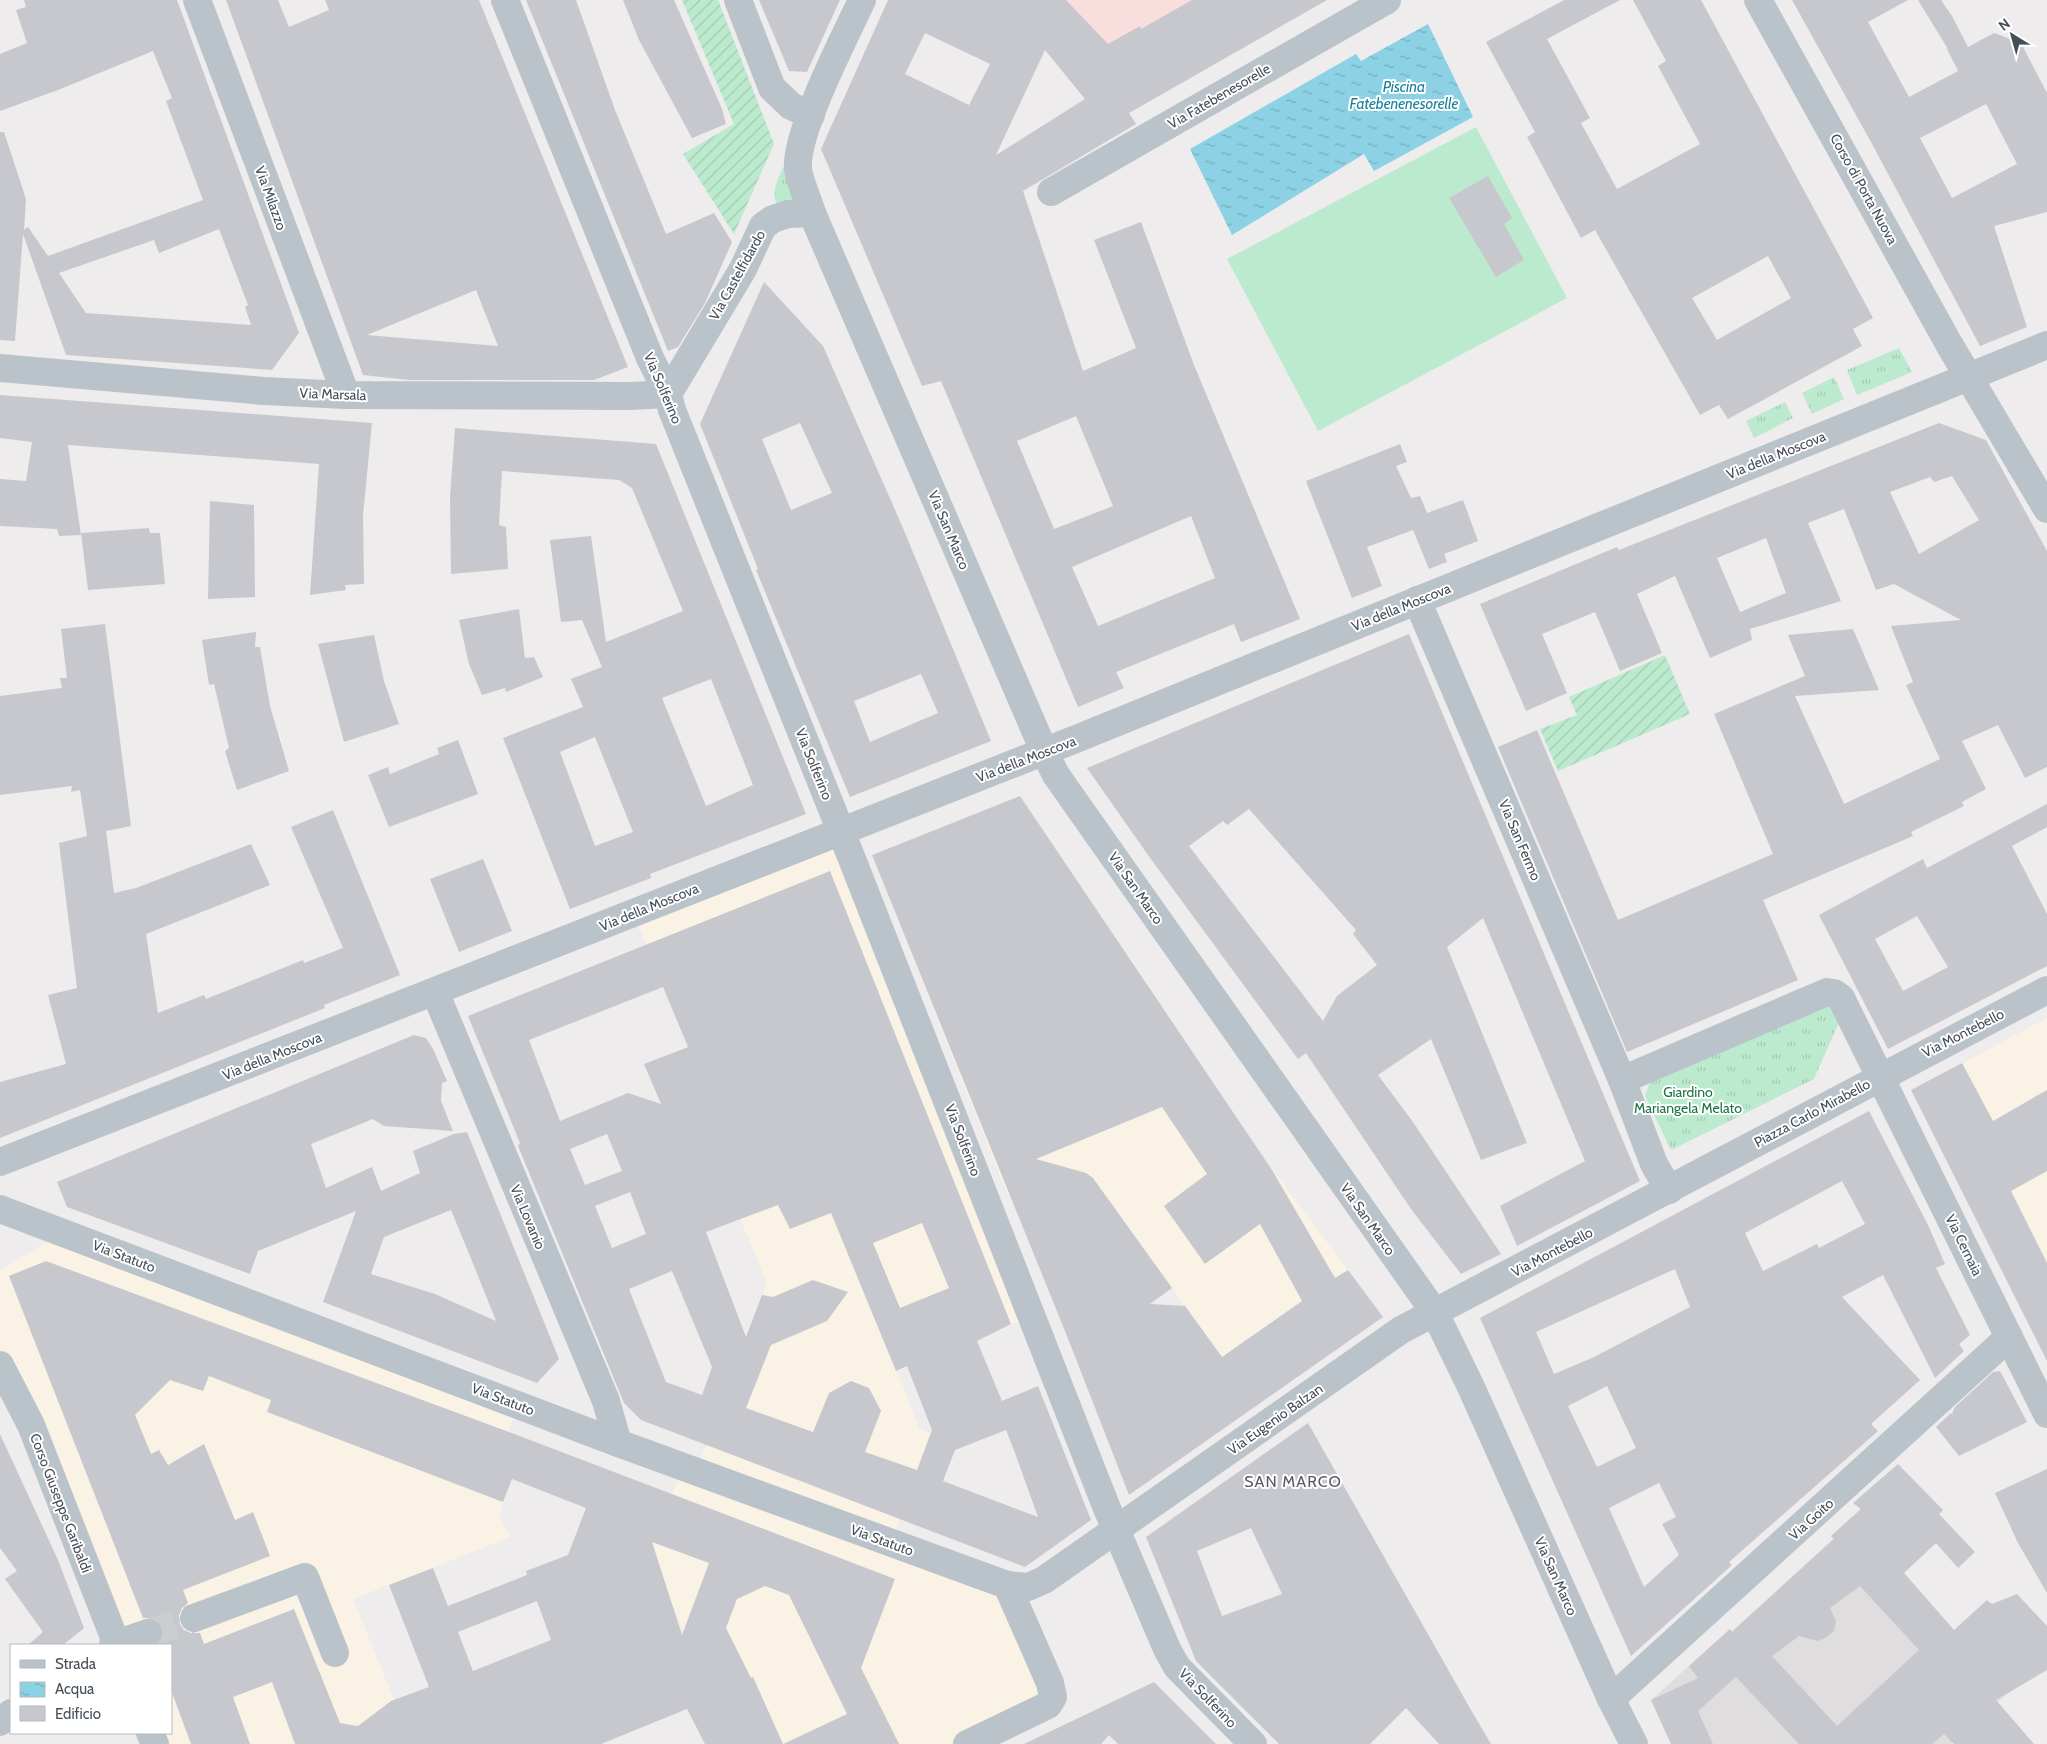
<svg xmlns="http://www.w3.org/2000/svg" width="2047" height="1744" font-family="Cabin,sans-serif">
<defs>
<pattern id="grass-tufts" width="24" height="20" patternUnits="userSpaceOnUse" patternTransform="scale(1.25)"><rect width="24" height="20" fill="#bceace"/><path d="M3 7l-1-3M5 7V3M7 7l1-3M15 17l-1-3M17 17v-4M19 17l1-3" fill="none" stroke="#a3cab3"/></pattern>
<pattern id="garden-furrows" width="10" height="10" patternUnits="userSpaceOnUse" patternTransform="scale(1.25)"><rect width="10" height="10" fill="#bceace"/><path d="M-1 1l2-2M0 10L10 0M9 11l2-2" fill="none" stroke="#a3cab3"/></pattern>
<pattern id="water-ripples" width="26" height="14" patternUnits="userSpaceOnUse" patternTransform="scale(1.25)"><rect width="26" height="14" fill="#8cd2e4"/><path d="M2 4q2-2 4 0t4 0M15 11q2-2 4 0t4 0" fill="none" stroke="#74adbc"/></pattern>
</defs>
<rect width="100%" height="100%" fill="#eeecec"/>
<g fill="#faf3e5">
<path d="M 1020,796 L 1263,1157 L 1348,1270 L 1239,1345 L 1232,1371 L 1093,1178 L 1086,1173 L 1052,1178 L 1008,1195 L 872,855 Z"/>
<path d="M 839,834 L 1030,1317 L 897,1371 L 919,1428 L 931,1433 L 892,1541 L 695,1469 L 706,1447 L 767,1283 L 740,1218 L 712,1229 L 644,1064 L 688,1046 L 634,915 Z"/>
<path d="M 2047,1018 L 2047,1262 L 2009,1286 L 1911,1091 Z"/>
<path d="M 59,1234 L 518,1406 L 484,1495 L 503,1502 L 499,1515 L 510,1537 L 353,1599 L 394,1700 L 335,1744 L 156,1744 L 151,1733 L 171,1733 L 171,1645 L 117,1645 L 0,1361 L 0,1271 Z"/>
<path d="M 683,1468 L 1006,1590 L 1055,1699 L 965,1744 L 731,1744 L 668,1594 L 652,1542 Z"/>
</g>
<path fill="#dfdddd" d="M 1861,1509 L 1886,1534 L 1879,1545 L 1954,1630 L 2026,1677 L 1951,1744 L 1671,1744 L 1651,1700 L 1730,1629 L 1732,1631 L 1833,1539 L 1831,1536 Z"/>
<path fill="#f8dedc" d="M 1028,0 L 1327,0 L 1129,113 Z"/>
<g fill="url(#grass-tufts)">
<path d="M 783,167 L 788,171 L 797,201 L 778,208 C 771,190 776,185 783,167 Z"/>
<path d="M 1899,348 L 1912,372 L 1857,395 L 1847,370 Z"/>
<path d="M 1834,377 L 1844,399 L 1812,414 L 1802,393 Z"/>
<path d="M 1785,402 L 1793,418 L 1754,438 L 1746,421 Z"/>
<path d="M 1829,1000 L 1839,1022 L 1814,1079 L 1671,1150 L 1645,1096 L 1652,1076 Z"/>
</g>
<g fill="url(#garden-furrows)">
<path d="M 682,0 L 718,0 L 774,144 L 734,234 L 683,154 L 734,124 Z"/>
<path d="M 1665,655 L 1690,714 L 1558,771 L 1540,729 L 1577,715 L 1569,697 Z"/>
</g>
<path fill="#bceace" d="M 1476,127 L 1567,298 L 1318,431 L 1227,259 Z"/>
<path fill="url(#water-ripples)" d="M 1428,24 L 1473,117 L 1374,171 L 1364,154 L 1232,235 L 1190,149 L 1356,54 L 1361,61 Z"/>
<g fill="#c7c8ce" fill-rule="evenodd">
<path d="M 24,0 L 177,0 L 299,333 L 272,370 L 66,355 L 23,234 L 15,341 L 0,340 L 0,132 L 4,132 L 26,199 L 24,230 L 28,227 L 48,256 L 203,200 L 166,101 L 172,98 L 153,51 L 58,90 L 0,111 L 0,54 L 27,43 L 16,10 L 26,7 ZM 219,229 L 248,305 L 245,307 L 251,325 L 86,313 L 59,273 L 154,240 L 159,253 Z"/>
<path d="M 226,0 L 278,0 L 289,27 L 329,10 L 325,0 L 479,0 L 628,367 L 594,380 L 409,380 L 363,375 ZM 476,290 L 498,346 L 367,335 Z"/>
<path d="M 526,0 L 576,0 L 615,110 L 666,234 L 714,213 L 732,242 L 705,303 L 678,347 L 668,351 Z"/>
<path d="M 623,0 L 674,0 L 722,109 L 726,124 L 692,138 L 639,40 Z"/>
<path d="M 759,0 L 840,0 L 807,72 L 789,71 Z"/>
<path d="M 888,0 L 1066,0 L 1108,44 L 1140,26 L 1141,29 L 1192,0 L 1327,0 L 1129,113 L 1136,124 L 1023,191 L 1083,371 L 1136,348 L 1094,240 L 1141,222 L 1194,365 L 1300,619 L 1241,642 L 1234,624 L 1116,672 L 1124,688 L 1078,707 L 941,381 L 922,386 L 821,149 ZM 925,33 L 990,64 L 969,105 L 905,74 ZM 1045,50 L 1085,99 L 996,155 ZM 1076,416 L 1113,506 L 1054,529 L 1017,441 ZM 1191,516 L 1215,578 L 1098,626 L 1072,567 Z"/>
<path d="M 1564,0 L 1620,0 L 1547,39 L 1590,118 L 1581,123 L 1617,189 L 1700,144 L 1658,66 L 1666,61 L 1633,0 L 1701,0 L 1873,318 L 1853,329 L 1862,346 L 1728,419 L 1719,405 L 1700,415 L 1595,230 L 1581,238 L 1527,137 L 1535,132 L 1486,42 ZM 1768,256 L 1791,298 L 1717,340 L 1692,298 Z"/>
<path d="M 1792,0 L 1908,0 L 1868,22 L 1909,97 L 1958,71 L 1947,49 L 1948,49 L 1918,0 L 1941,0 L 1952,16 L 1968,47 L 1994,33 L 2021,43 L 2047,93 L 2047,212 L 1994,226 L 2027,327 L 1980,346 L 1871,142 ZM 1986,104 L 2017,164 L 1952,198 L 1920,138 Z"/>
<path d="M 1488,176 L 1512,218 L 1504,224 L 1524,260 L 1496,277 L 1449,198 Z"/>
<path d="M 764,282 L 823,346 L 903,528 L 991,741 L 850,797 L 756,570 L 758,569 L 700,424 ZM 800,423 L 832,493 L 791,510 L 762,439 ZM 921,674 L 938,713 L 870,742 L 854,701 Z"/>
<path d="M 0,395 L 372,423 L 363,515 L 364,584 L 345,585 L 346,590 L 310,595 L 319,464 L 68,445 L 81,535 L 59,536 L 57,529 L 0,526 L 0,479 L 26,481 L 32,442 L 0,438 Z"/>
<path d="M 1939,423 L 1986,440 L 2047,551 L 2047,767 L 2025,778 L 1998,725 L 1962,741 L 1986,789 L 1962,802 L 1964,806 L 1911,832 L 1913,836 L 1763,900 L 1798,980 L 1627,1052 L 1498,747 L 1537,730 L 1618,920 L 1773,854 L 1714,714 L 1805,676 L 1788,635 L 1853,629 L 1879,690 L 1795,696 L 1844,804 L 1940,759 L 1906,685 L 1913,682 L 1891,626 L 1961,620 L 1894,584 L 1876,590 L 1844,509 L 1808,523 L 1841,601 L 1750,629 L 1752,640 L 1710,658 L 1675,576 L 1637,594 L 1662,653 L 1620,671 L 1595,612 L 1542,634 L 1567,693 L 1526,711 L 1480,604 L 1617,547 L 1619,550 ZM 1952,476 L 1979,520 L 1919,554 L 1890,492 L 1930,477 L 1934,482 ZM 1766,538 L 1786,593 L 1740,612 L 1717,558 Z"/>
<path d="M 455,428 L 656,444 L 806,814 L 650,874 L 651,878 L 570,909 L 503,738 L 583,707 L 571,679 L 602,667 L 582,620 L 561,622 L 550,540 L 591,536 L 606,642 L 683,611 L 632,488 L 619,480 L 502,471 L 499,525 L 506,527 L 508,569 L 451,574 L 450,497 ZM 711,679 L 753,785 L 706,806 L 662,698 ZM 595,737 L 633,832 L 595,846 L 560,752 Z"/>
<path d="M 1400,444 L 1407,462 L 1396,466 L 1411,498 L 1420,496 L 1427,513 L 1463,500 L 1478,541 L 1444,554 L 1447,562 L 1429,569 L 1413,530 L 1367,547 L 1382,586 L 1352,598 L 1306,481 Z"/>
<path d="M 210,501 L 254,505 L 255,597 L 208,599 Z"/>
<path d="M 149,528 L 150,533 L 160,533 L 165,584 L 88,590 L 81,533 Z"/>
<path d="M 519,609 L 525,658 L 534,657 L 543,677 L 506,692 L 505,688 L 482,695 L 469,664 L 459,620 Z"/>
<path d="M 105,624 L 131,826 L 106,831 L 114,893 L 136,888 L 251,844 L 270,885 L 146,934 L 158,1013 L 204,995 L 206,999 L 303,960 L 304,963 L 343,948 L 291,827 L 333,810 L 400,975 L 324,1005 L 325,1008 L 0,1138 L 0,1082 L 66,1064 L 48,995 L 77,988 L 59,843 L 87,836 L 80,790 L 71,792 L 72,786 L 0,795 L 0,696 L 62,688 L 60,678 L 67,678 L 61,629 Z"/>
<path d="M 256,632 L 255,647 L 260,647 L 270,706 L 289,771 L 237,790 L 225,751 L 229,748 L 214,684 L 209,685 L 202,640 Z"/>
<path d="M 1409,634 L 1640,1181 L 1517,1246 L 1500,1206 L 1585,1161 L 1483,918 L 1447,947 L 1527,1143 L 1481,1160 L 1431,1039 L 1378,1075 L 1413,1122 L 1501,1254 L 1461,1274 L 1411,1209 L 1306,1053 L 1298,1059 L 1148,855 L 1087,768 ZM 1249,809 L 1356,930 L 1353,934 L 1377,965 L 1337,996 L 1323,1021 L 1189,846 L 1223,821 L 1227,825 Z"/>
<path d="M 374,635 L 384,681 L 399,724 L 344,742 L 318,644 Z"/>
<path d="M 458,740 L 478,794 L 389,827 L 368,775 L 388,767 L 390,774 L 439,754 L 437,748 Z"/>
<path d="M 1020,796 L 1272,1170 L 1335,1278 L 1348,1270 L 1383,1317 L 1129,1495 L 1067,1336 L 872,855 ZM 1162,1107 L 1207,1174 L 1164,1206 L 1205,1264 L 1260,1224 L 1302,1301 L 1222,1357 L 1185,1306 L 1150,1304 L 1172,1288 L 1093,1178 L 1086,1173 L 1036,1159 Z"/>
<path d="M 2047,804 L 2047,827 L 2012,846 L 2047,914 L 2047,966 L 1888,1049 L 1819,915 L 1923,859 L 1927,868 ZM 1917,916 L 1948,967 L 1903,991 L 1875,939 Z"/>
<path d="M 483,859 L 512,931 L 459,952 L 430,879 Z"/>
<path d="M 830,871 L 1011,1324 L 977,1341 L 1002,1401 L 1038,1386 L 1091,1520 L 1025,1567 L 641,1420 L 624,1403 L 518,1146 L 520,1143 L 468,1016 ZM 663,987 L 688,1047 L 644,1064 L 661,1104 L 628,1093 L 560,1121 L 529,1040 ZM 607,1134 L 622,1171 L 585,1185 L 570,1149 ZM 630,1192 L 646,1234 L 612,1248 L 595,1206 ZM 778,1205 L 790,1229 L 831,1213 L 896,1371 L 907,1366 L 932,1430 L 917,1470 L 865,1452 L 881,1411 L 869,1388 L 851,1381 L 829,1393 L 813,1432 L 746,1408 L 771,1345 L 827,1321 L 848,1292 L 813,1280 L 773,1297 L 762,1295 L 746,1337 L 706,1232 ZM 922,1223 L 949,1288 L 900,1308 L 873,1243 ZM 672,1271 L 712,1367 L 702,1395 L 666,1382 L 629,1289 ZM 1006,1430 L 1015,1453 L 1038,1517 L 943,1481 L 955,1450 Z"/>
<path d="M 414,1035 L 426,1038 L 433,1049 L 447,1081 L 442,1083 L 441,1101 L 453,1131 L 384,1126 L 373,1119 L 311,1144 L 326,1188 L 372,1167 L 381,1191 L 420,1173 L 413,1151 L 454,1134 L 467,1132 L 559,1359 L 537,1383 L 323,1302 L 356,1211 L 258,1251 L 250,1274 L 67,1207 L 57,1182 ZM 451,1210 L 472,1261 L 496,1321 L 435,1294 L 371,1274 L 384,1237 Z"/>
<path d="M 1962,1063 L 1993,1121 L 2047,1090 L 2047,1171 L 2011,1191 L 2047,1263 L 2047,1361 L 1911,1090 Z"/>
<path d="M 1869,1111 L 1928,1225 L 1945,1264 L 1936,1268 L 1970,1335 L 1959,1344 L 1964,1351 L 1935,1378 L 1883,1275 L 1842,1297 L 1920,1380 L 1871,1424 L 1878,1431 L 1729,1562 L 1732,1565 L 1631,1656 L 1480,1318 ZM 1842,1181 L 1865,1224 L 1819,1248 L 1817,1244 L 1763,1271 L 1745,1233 ZM 1675,1269 L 1690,1307 L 1592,1358 L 1554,1374 L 1536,1332 ZM 1607,1386 L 1636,1448 L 1597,1467 L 1568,1406 ZM 1659,1483 L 1676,1517 L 1662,1524 L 1679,1555 L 1644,1587 L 1609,1508 Z"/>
<path d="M 46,1261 L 509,1432 L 895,1579 L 861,1668 L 899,1744 L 705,1744 L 687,1709 L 601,1744 L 295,1744 L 272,1682 L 233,1697 L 250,1744 L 191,1744 L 171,1690 L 171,1645 L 157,1645 L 163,1636 L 163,1628 L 158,1621 L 151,1618 L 143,1618 L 9,1276 ZM 209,1376 L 271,1400 L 267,1412 L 503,1502 L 512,1479 L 586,1508 L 568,1555 L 526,1571 L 527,1575 L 448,1606 L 433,1568 L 389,1585 L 429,1687 L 391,1701 L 358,1726 L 340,1723 L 294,1609 L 204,1644 L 200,1633 L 191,1633 L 184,1630 L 180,1624 L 179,1615 L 182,1608 L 188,1603 L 183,1590 L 270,1556 L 253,1512 L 235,1520 L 204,1444 L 168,1465 L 159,1450 L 151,1454 L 135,1415 L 170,1380 L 203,1391 ZM 652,1542 L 709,1563 L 682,1635 ZM 765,1586 L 789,1595 L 847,1714 L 783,1744 L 753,1677 L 751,1678 L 726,1628 L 737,1599 ZM 537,1601 L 551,1640 L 473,1671 L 458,1632 Z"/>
<path d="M 2000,1371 L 2027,1422 L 1959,1456 L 1936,1427 L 1951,1413 L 1953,1416 L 1952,1413 L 1955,1407 L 1993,1372 Z"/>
<path d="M 1308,1423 L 1471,1710 L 1491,1744 L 1439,1744 L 1406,1708 L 1370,1744 L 1279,1744 L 1196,1661 L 1146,1537 ZM 1251,1528 L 1282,1594 L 1222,1616 L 1197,1551 Z"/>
<path d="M 0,1434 L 58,1560 L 84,1628 L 63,1645 L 28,1645 L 43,1632 L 5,1579 L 17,1571 L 0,1548 Z"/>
<path d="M 1898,1464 L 1943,1510 L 1939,1514 L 1975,1552 L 1958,1568 L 1936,1543 L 1904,1573 L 1954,1630 L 1987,1600 L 1992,1604 L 2017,1594 L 2047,1626 L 2047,1670 L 1996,1700 L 2034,1744 L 1954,1744 L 1944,1734 L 1932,1744 L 1799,1744 L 1736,1677 L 1698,1711 L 1713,1744 L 1671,1744 L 1651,1700 L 1698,1678 L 1689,1666 L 1730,1629 L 1732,1632 L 1834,1539 L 1831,1536 L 1861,1509 L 1853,1503 ZM 1860,1586 L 1919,1650 L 1837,1726 L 1772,1656 L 1799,1636 L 1817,1641 L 1825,1638 L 1834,1631 L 1836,1621 L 1830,1608 Z"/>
<path d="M 2047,1469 L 2047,1593 L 2018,1543 L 1995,1493 Z"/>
<path d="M 1154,1682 L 1216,1744 L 1118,1744 L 1109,1735 L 1101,1744 L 1024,1744 Z"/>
</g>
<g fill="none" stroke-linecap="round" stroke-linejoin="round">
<path stroke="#cccdce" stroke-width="28" stroke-dasharray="28 14" stroke-linecap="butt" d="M 148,1633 L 194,1618"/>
<g stroke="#bbc3ca" stroke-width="28">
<path d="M 197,0 L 346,395"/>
<path d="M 505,0 L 650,358 L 668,394 L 672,410 L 852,859 L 1106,1506 L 1167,1649 L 1177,1667 L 1253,1744"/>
<path d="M 738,0 L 772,88 L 791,106 L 811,115"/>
<path d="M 862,0 C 845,37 795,132 798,169 C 800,183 808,199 812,213 L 1044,751 L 1056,775 L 1435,1313 L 1471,1387 L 1611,1699 L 1634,1744"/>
<path d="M 1758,0 L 1949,344 L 2047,509"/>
<path d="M 1051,192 L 1387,0"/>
<path d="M 0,368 L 264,391 L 346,395 L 631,396 L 668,394"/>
<path d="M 668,394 L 743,269 L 763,226 L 773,219 L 788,214 L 812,213"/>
<path d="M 1417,600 L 1622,1080 L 1654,1164 L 1669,1190"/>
<path d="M 435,992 L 606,1401 L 618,1443"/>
<path d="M 1622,1080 L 1827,992 L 1834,993 L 1841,998 L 2047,1414"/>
<path d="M 0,1162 L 1076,739 L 2047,345"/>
<path d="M 0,1209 L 618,1443 L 1007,1585 L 1028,1587 L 1044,1580 L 1401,1330 L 2047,990"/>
<path d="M 0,1365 L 31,1425 L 117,1645"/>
<path d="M 194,1618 L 305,1577 L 335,1653"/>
<path d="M 113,1645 L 148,1633"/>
<path d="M 1611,1699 L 2009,1337"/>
<path d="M 0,1722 L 11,1713"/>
<path d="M 150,1733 L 155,1744"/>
<path d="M 967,1744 L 1042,1708 L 1048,1705 L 1053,1697 L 1050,1683 L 1007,1585"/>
</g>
</g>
<g text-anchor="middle" stroke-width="4" stroke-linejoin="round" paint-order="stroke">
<g font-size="14" fill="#464f58" stroke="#fff">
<text transform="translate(1219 96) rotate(-30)" y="5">Via Fatebenesorelle</text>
<text transform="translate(1864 189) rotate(61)" y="5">Corso di Porta Nuova</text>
<text transform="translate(271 198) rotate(70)" y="5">Via Milazzo</text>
<text transform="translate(737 275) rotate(-61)" y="5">Via Castelfidardo</text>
<text transform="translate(663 388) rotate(67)" y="5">Via Solferino</text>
<text transform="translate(333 394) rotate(2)" y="5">Via Marsala</text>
<text transform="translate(1776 455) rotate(-22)" y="5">Via della Moscova</text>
<text transform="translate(949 530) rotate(67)" y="5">Via San Marco</text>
<text transform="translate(1401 607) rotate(-22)" y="5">Via della Moscova</text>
<text transform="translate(1026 759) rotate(-21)" y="5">Via della Moscova</text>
<text transform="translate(814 764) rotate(68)" y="5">Via Solferino</text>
<text transform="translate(1520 840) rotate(67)" y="5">Via San Fermo</text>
<text transform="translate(1136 888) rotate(55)" y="5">Via San Marco</text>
<text transform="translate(649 907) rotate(-22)" y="5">Via della Moscova</text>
<text transform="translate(1963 1033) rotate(-27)" y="5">Via Montebello</text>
<text transform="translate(272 1056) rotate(-22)" y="5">Via della Moscova</text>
<text transform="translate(1812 1113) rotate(-28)" y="5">Piazza Carlo Mirabello</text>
<text transform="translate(963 1140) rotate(69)" y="5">Via Solferino</text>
<text transform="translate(528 1217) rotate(67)" y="5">Via Lovanio</text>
<text transform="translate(1368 1219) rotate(55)" y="5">Via San Marco</text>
<text transform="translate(1964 1245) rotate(64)" y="5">Via Cernaia</text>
<text transform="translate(1552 1252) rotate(-28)" y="5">Via Montebello</text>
<text transform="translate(124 1256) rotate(21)" y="5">Via Statuto</text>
<text transform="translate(503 1399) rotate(21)" y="5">Via Statuto</text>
<text transform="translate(1275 1419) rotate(-35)" y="5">Via Eugenio Balzan</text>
<text transform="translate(61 1503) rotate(69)" y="5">Corso Giuseppe Garibaldi</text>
<text transform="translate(1811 1519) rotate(-42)" y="5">Via Goito</text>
<text transform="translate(882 1540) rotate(20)" y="5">Via Statuto</text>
<text transform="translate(1556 1576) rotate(66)" y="5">Via San Marco</text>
<text transform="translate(1208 1698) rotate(46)" y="5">Via Solferino</text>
</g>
<g font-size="14" fill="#1d7247" stroke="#fff">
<text x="1688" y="1097">Giardino<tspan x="1688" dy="16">Mariangela Melato</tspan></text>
</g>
<g font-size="15" font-style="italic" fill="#167f9a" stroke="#fff">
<text x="1404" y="92">Piscina<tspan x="1404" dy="17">Fatebenenesorelle</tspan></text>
</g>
<g font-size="16" letter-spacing="1" fill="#595c60" stroke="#fff">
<text x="1293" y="1487">SAN MARCO</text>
</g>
</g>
<rect x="10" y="1644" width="162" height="90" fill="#ffffff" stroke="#b5b9bc"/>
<rect x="20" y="1660" width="25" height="8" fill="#bbc3ca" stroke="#b5b9bc"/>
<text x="55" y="1669" font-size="15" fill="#464f58">Strada</text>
<rect x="20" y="1682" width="25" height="15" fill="url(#water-ripples)" stroke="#b5b9bc"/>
<text x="55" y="1694" font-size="15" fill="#464f58">Acqua</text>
<rect x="20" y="1706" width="25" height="15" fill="#c7c8ce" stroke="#b5b9bc"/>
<text x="55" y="1719" font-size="15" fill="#464f58">Edificio</text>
<g transform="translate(2012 35) rotate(323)" stroke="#ffffff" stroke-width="4" paint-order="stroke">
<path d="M0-4L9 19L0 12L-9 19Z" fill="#464f58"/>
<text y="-8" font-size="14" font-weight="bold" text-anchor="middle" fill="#464f58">N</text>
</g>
</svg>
